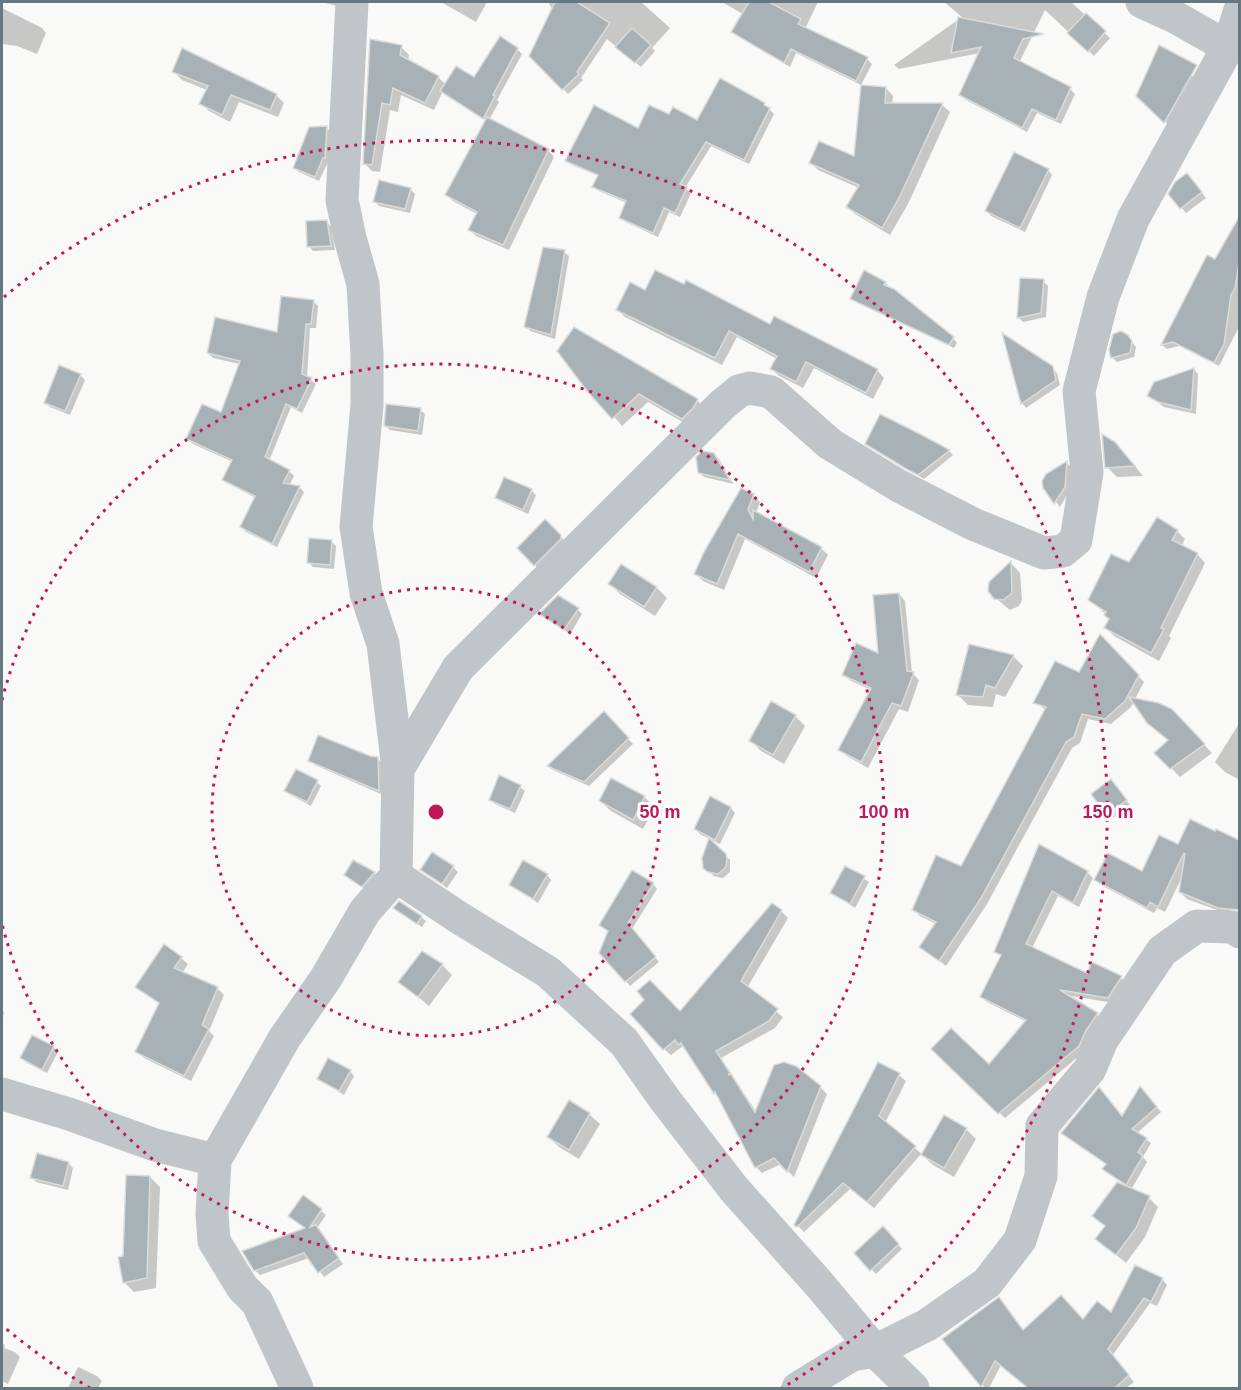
<svg xmlns="http://www.w3.org/2000/svg" width="1241" height="1390" font-family="Helvetica,sans-serif">
<rect width="100%" height="100%" fill="#f9f9f7"/>
<g fill="#0003">
<path d="M 321,2 L 339,2 L 338,6 Z"/>
<path d="M 441,2 L 487,2 L 476,22 Z"/>
<path d="M 550,2 L 641,2 L 670,28 L 652,48 L 655,51 L 641,67 L 607,39 L 581,78 L 583,80 L 568,94 L 531,55 L 553,9 L 549,4 Z"/>
<path d="M 722,2 L 818,2 L 805,29 L 867,59 L 872,64 L 861,85 L 796,53 L 790,67 L 738,36 L 733,31 L 743,14 Z"/>
<path d="M 944,2 L 1071,2 L 1110,38 L 1094,56 L 1045,10 L 1019,63 L 1070,89 L 1075,94 L 1061,124 L 1037,113 L 1027,132 L 966,100 L 961,95 L 980,53 L 899,69 L 894,65 L 962,17 Z"/>
<path d="M 2,8 L 42,28 L 46,33 L 37,54 L 17,46 L 2,44 Z"/>
<path d="M 372,41 L 401,47 L 409,55 L 408,61 L 438,77 L 446,85 L 474,79 L 517,49 L 522,54 L 497,100 L 499,102 L 489,120 L 548,150 L 554,157 L 509,250 L 476,236 L 469,229 L 477,214 L 453,201 L 447,195 L 487,121 L 443,91 L 434,110 L 401,95 L 398,112 L 390,110 L 380,172 L 372,171 L 364,163 Z"/>
<path d="M 174,72 L 276,95 L 284,103 L 278,117 L 239,102 L 230,122 L 209,111 L 201,103 L 207,90 L 182,80 Z"/>
<path d="M 1191,75 L 1196,80 L 1170,126 L 1137,96 Z"/>
<path d="M 886,88 L 893,96 L 892,105 L 942,105 L 950,112 L 908,204 L 890,235 L 855,214 L 848,207 L 859,188 L 818,170 L 811,163 L 855,158 Z"/>
<path d="M 764,104 L 774,114 L 749,164 L 711,146 L 685,188 L 691,193 L 680,217 L 669,212 L 658,237 L 626,222 L 621,217 L 627,203 L 599,191 L 594,187 L 599,176 L 572,165 L 567,160 L 670,116 L 698,122 Z"/>
<path d="M 326,128 L 331,132 L 328,162 L 319,181 L 299,172 L 294,168 Z"/>
<path d="M 1048,170 L 1052,175 L 1025,232 L 991,216 L 987,211 Z"/>
<path d="M 1191,179 L 1206,198 L 1186,213 L 1170,194 Z"/>
<path d="M 410,189 L 415,194 L 410,213 L 379,206 L 374,201 Z"/>
<path d="M 327,222 L 331,227 L 335,250 L 313,251 L 309,246 Z"/>
<path d="M 1240,228 L 1240,325 L 1219,366 L 1179,346 L 1167,349 L 1162,345 L 1208,257 L 1216,261 L 1237,229 Z"/>
<path d="M 564,252 L 569,256 L 555,339 L 530,331 L 526,326 Z"/>
<path d="M 1043,281 L 1048,286 L 1046,317 L 1023,322 L 1018,317 Z"/>
<path d="M 885,283 L 953,338 L 957,343 L 954,348 L 857,303 L 852,299 Z"/>
<path d="M 646,292 L 771,326 L 877,370 L 884,378 L 873,399 L 814,368 L 803,388 L 779,376 L 772,369 L 777,359 L 737,337 L 722,365 L 625,317 L 618,310 Z"/>
<path d="M 313,301 L 318,306 L 316,328 L 310,328 L 307,377 L 316,384 L 302,413 L 291,407 L 269,461 L 289,471 L 294,476 L 289,486 L 299,487 L 304,492 L 277,547 L 246,532 L 242,527 L 256,498 L 229,484 L 224,480 L 233,462 L 193,444 L 188,439 L 222,414 L 240,364 L 213,358 L 208,353 L 279,334 Z"/>
<path d="M 1127,336 L 1136,347 L 1134,357 L 1117,362 L 1112,357 Z"/>
<path d="M 559,351 L 697,400 L 706,409 L 691,427 L 648,402 L 622,426 Z"/>
<path d="M 1052,368 L 1057,373 L 1060,385 L 1026,408 L 1022,403 Z"/>
<path d="M 1194,369 L 1198,374 L 1196,414 L 1164,407 L 1149,395 L 1155,383 Z"/>
<path d="M 80,375 L 85,380 L 70,415 L 50,407 L 45,402 Z"/>
<path d="M 420,410 L 425,414 L 422,435 L 390,430 L 385,426 Z"/>
<path d="M 872,448 L 949,451 L 953,455 L 924,479 Z"/>
<path d="M 714,454 L 719,459 L 733,484 L 704,477 L 699,472 Z"/>
<path d="M 1125,454 L 1143,476 L 1117,477 L 1107,467 Z"/>
<path d="M 1067,463 L 1071,467 L 1069,492 L 1060,507 L 1045,488 L 1047,476 Z"/>
<path d="M 531,490 L 536,495 L 528,514 L 502,502 L 497,498 Z"/>
<path d="M 753,495 L 760,502 L 756,513 L 821,548 L 828,555 L 816,578 L 745,539 L 724,590 L 703,581 L 696,574 Z"/>
<path d="M 545,521 L 572,548 L 545,575 L 519,548 Z"/>
<path d="M 1177,531 L 1185,539 L 1181,547 L 1197,554 L 1205,563 L 1169,636 L 1171,638 L 1159,661 L 1114,636 L 1106,628 L 1111,619 L 1090,600 L 1130,564 Z"/>
<path d="M 331,541 L 336,546 L 334,569 L 313,567 L 308,562 Z"/>
<path d="M 1011,563 L 1020,573 L 1022,600 L 1019,606 L 1010,610 L 992,595 Z"/>
<path d="M 622,566 L 657,588 L 667,598 L 655,616 L 620,594 L 610,584 Z"/>
<path d="M 899,594 L 905,601 L 912,673 L 919,680 L 908,712 L 899,709 L 868,768 L 847,756 L 840,750 L 872,690 L 851,681 L 844,675 L 880,655 Z"/>
<path d="M 578,610 L 582,614 L 570,634 L 541,614 Z"/>
<path d="M 1101,637 L 1144,682 L 1135,699 L 1171,710 L 1212,753 L 1180,777 L 1156,753 L 1169,741 L 1148,722 L 1134,702 L 1131,707 L 1111,724 L 1088,719 L 1080,743 L 1072,748 L 987,904 L 946,966 L 921,947 L 936,924 L 920,916 L 913,909 L 962,868 L 1046,710 L 1035,702 L 1080,674 Z"/>
<path d="M 1013,656 L 1023,666 L 1005,697 L 996,694 L 993,707 L 968,705 L 958,695 Z"/>
<path d="M 604,713 L 633,744 L 589,786 L 553,770 L 549,766 Z"/>
<path d="M 795,716 L 805,726 L 784,764 L 761,751 L 751,741 Z"/>
<path d="M 1240,722 L 1240,780 L 1225,772 L 1215,762 Z"/>
<path d="M 370,757 L 377,758 L 382,763 L 383,795 L 315,765 L 310,760 Z"/>
<path d="M 1111,781 L 1130,805 L 1112,819 L 1107,814 Z"/>
<path d="M 317,782 L 321,786 L 311,806 L 291,795 L 286,790 Z"/>
<path d="M 520,787 L 525,791 L 515,813 L 495,804 L 490,799 Z"/>
<path d="M 644,797 L 655,807 L 643,829 L 611,811 L 600,801 Z"/>
<path d="M 711,798 L 731,808 L 735,813 L 720,844 L 700,834 L 695,829 Z"/>
<path d="M 1217,831 L 1240,842 L 1240,889 L 1228,914 L 1187,899 L 1180,892 L 1182,877 L 1165,912 L 1157,908 L 1154,913 L 1103,886 L 1096,879 L 1142,873 L 1179,846 L 1216,833 Z"/>
<path d="M 710,840 L 730,860 L 730,872 L 723,878 L 714,876 L 704,867 Z"/>
<path d="M 1040,846 L 1087,872 L 1093,878 L 1079,907 L 1058,896 L 1032,948 L 1088,975 L 1093,964 L 1121,978 L 1127,983 L 1114,1003 L 1065,995 L 1097,1014 L 1102,1020 L 1085,1051 L 1005,1118 L 933,1049 L 989,1066 L 1027,1022 L 987,1002 L 982,996 L 1002,957 L 996,951 Z"/>
<path d="M 453,867 L 458,872 L 447,888 L 427,874 Z"/>
<path d="M 846,868 L 869,882 L 855,908 L 832,893 Z"/>
<path d="M 374,873 L 378,877 L 367,890 L 346,875 Z"/>
<path d="M 547,875 L 551,880 L 538,903 L 511,885 Z"/>
<path d="M 653,884 L 657,889 L 632,929 L 659,962 L 630,986 L 601,952 Z"/>
<path d="M 781,911 L 788,918 L 747,988 L 783,1017 L 775,1028 L 721,1058 L 757,1113 L 820,1087 L 827,1094 L 794,1177 L 781,1164 L 762,1173 L 756,1167 L 719,1097 L 687,1050 L 683,1046 L 671,1055 L 664,1049 L 680,1013 Z"/>
<path d="M 400,912 L 421,917 L 426,921 L 422,927 Z"/>
<path d="M 422,953 L 442,965 L 452,975 L 429,1006 L 400,982 Z"/>
<path d="M 181,958 L 188,964 L 182,973 L 217,988 L 224,995 L 209,1031 L 214,1036 L 191,1081 L 144,1058 L 137,1052 L 160,1004 L 137,986 Z"/>
<path d="M 2,1009 L 4,1012 L 2,1024 Z"/>
<path d="M 32,1037 L 54,1048 L 58,1052 L 47,1073 L 27,1063 L 22,1058 Z"/>
<path d="M 878,1064 L 899,1075 L 906,1081 L 885,1123 L 923,1155 L 966,1129 L 976,1139 L 954,1177 L 933,1165 L 921,1154 L 874,1208 L 850,1189 L 804,1232 L 796,1224 Z"/>
<path d="M 350,1071 L 354,1076 L 344,1095 L 318,1078 Z"/>
<path d="M 1144,1093 L 1161,1112 L 1137,1133 L 1151,1143 L 1143,1157 L 1147,1162 L 1131,1190 L 1149,1198 L 1158,1207 L 1145,1237 L 1126,1263 L 1097,1239 L 1106,1227 L 1094,1216 L 1130,1188 L 1109,1173 L 1107,1165 L 1063,1133 L 1123,1118 Z"/>
<path d="M 569,1102 L 589,1114 L 600,1124 L 579,1159 L 559,1147 L 549,1137 Z"/>
<path d="M 68,1163 L 73,1168 L 68,1190 L 36,1182 L 32,1177 Z"/>
<path d="M 150,1177 L 160,1187 L 156,1288 L 134,1292 L 124,1282 L 124,1257 Z"/>
<path d="M 304,1197 L 326,1215 L 317,1228 L 343,1264 L 324,1277 L 309,1258 L 260,1275 L 255,1270 L 307,1229 L 294,1220 Z"/>
<path d="M 883,1228 L 902,1249 L 876,1274 L 856,1253 Z"/>
<path d="M 1162,1279 L 1167,1285 L 1157,1306 L 1150,1303 L 1112,1356 L 1134,1382 L 1126,1388 L 1030,1388 L 1001,1365 L 989,1388 L 985,1388 L 944,1339 L 1024,1331 L 1112,1314 Z"/>
<path d="M 2,1342 L 5,1346 L 4,1348 L 15,1352 L 20,1357 L 8,1384 L 2,1381 Z"/>
<path d="M 78,1367 L 97,1376 L 102,1381 L 98,1388 L 68,1388 Z"/>
</g>
<g fill="#a7b1b6" stroke="#dbdbd9" stroke-width="1.5">
<path d="M 555,2 L 577,2 L 610,23 L 577,72 L 579,74 L 562,90 L 529,56 Z"/>
<path d="M 749,2 L 769,2 L 801,19 L 798,24 L 868,57 L 856,81 L 791,49 L 784,63 L 731,32 Z"/>
<path d="M 1086,13 L 1106,31 L 1088,52 L 1067,33 Z"/>
<path d="M 958,17 L 1044,34 L 1023,39 L 1014,58 L 1071,87 L 1056,120 L 1032,109 L 1022,128 L 959,95 L 981,47 L 951,53 Z"/>
<path d="M 632,28 L 651,45 L 635,63 L 615,47 Z"/>
<path d="M 500,36 L 518,48 L 493,95 L 495,96 L 483,119 L 440,91 L 456,66 L 474,77 Z"/>
<path d="M 370,39 L 402,45 L 400,55 L 439,76 L 425,103 L 393,88 L 390,105 L 382,103 L 372,165 L 363,164 Z"/>
<path d="M 1159,45 L 1197,65 L 1164,123 L 1136,96 Z"/>
<path d="M 182,48 L 277,94 L 270,110 L 231,95 L 222,115 L 199,104 L 208,86 L 172,72 Z"/>
<path d="M 720,78 L 765,103 L 764,105 L 770,108 L 744,160 L 706,142 L 680,184 L 687,187 L 675,213 L 664,208 L 653,233 L 619,218 L 626,201 L 592,187 L 598,175 L 565,161 L 594,105 L 638,128 L 649,105 L 669,114 L 673,107 L 697,120 Z"/>
<path d="M 861,85 L 886,87 L 885,103 L 943,103 L 900,196 L 882,228 L 846,207 L 859,185 L 809,163 L 819,141 L 854,156 Z"/>
<path d="M 487,117 L 549,149 L 503,245 L 468,230 L 477,212 L 445,195 Z"/>
<path d="M 327,126 L 325,158 L 323,158 L 315,177 L 293,168 L 309,127 Z"/>
<path d="M 1014,152 L 1049,169 L 1020,228 L 985,211 Z"/>
<path d="M 1187,173 L 1202,192 L 1180,209 L 1168,194 L 1175,182 Z"/>
<path d="M 379,180 L 411,188 L 405,209 L 373,202 Z"/>
<path d="M 1239,217 L 1239,263 L 1235,288 L 1231,295 L 1224,344 L 1214,363 L 1173,342 L 1161,345 L 1207,255 L 1215,259 Z"/>
<path d="M 327,220 L 331,246 L 307,247 L 306,221 Z"/>
<path d="M 543,247 L 565,250 L 551,335 L 524,327 Z"/>
<path d="M 655,270 L 684,284 L 686,280 L 770,324 L 774,316 L 878,369 L 866,393 L 806,362 L 796,382 L 770,369 L 777,356 L 729,331 L 715,358 L 616,310 L 630,282 L 645,290 Z"/>
<path d="M 864,270 L 886,282 L 884,285 L 894,289 L 954,337 L 949,345 L 850,299 Z"/>
<path d="M 1020,278 L 1044,279 L 1041,313 L 1017,318 Z"/>
<path d="M 281,296 L 314,300 L 311,324 L 306,324 L 302,374 L 312,378 L 297,409 L 286,404 L 265,457 L 290,470 L 283,483 L 300,486 L 272,544 L 240,527 L 255,496 L 222,480 L 232,460 L 186,439 L 202,404 L 221,412 L 240,361 L 207,353 L 215,317 L 277,332 Z"/>
<path d="M 574,327 L 698,399 L 693,408 L 682,419 L 639,394 L 612,419 L 587,391 L 557,351 Z"/>
<path d="M 1121,331 L 1128,335 L 1132,341 L 1130,353 L 1111,358 L 1109,350 L 1113,334 Z"/>
<path d="M 1002,333 L 1053,366 L 1054,371 L 1056,380 L 1021,404 Z"/>
<path d="M 59,365 L 81,374 L 65,411 L 44,403 Z"/>
<path d="M 1194,368 L 1191,410 L 1158,402 L 1147,396 L 1154,382 Z"/>
<path d="M 386,404 L 421,408 L 418,431 L 384,426 Z"/>
<path d="M 880,414 L 918,433 L 950,450 L 918,475 L 908,470 L 865,444 Z"/>
<path d="M 1102,434 L 1115,442 L 1135,466 L 1105,468 Z"/>
<path d="M 702,451 L 714,453 L 730,480 L 698,473 L 696,457 Z"/>
<path d="M 1067,461 L 1065,487 L 1054,504 L 1043,488 L 1042,481 L 1046,474 Z"/>
<path d="M 504,477 L 532,489 L 523,510 L 495,498 Z"/>
<path d="M 741,488 L 754,494 L 748,510 L 753,519 L 753,510 L 822,547 L 809,572 L 738,534 L 717,584 L 694,574 L 704,552 Z"/>
<path d="M 1157,517 L 1178,530 L 1172,540 L 1198,553 L 1161,628 L 1164,629 L 1151,653 L 1104,628 L 1109,619 L 1104,615 L 1106,612 L 1088,600 L 1111,554 L 1129,562 Z"/>
<path d="M 545,519 L 561,535 L 561,539 L 534,566 L 517,548 Z"/>
<path d="M 309,538 L 332,540 L 330,565 L 307,563 Z"/>
<path d="M 1011,561 L 1012,593 L 1003,600 L 994,599 L 988,591 L 989,582 Z"/>
<path d="M 621,564 L 657,587 L 644,607 L 608,584 Z"/>
<path d="M 899,593 L 907,671 L 914,672 L 901,706 L 892,703 L 861,762 L 838,750 L 871,688 L 842,675 L 856,643 L 878,653 L 873,595 Z"/>
<path d="M 558,595 L 579,608 L 564,630 L 539,614 Z"/>
<path d="M 1100,634 L 1139,675 L 1125,701 L 1105,719 L 1082,714 L 1074,737 L 1066,742 L 981,898 L 939,961 L 919,947 L 936,922 L 912,910 L 936,855 L 961,866 L 1046,707 L 1033,703 L 1055,661 L 1079,672 Z"/>
<path d="M 969,644 L 1014,655 L 995,688 L 986,685 L 983,697 L 956,695 Z"/>
<path d="M 1129,697 L 1159,703 L 1172,709 L 1205,744 L 1170,769 L 1154,753 L 1168,740 L 1147,723 Z"/>
<path d="M 771,701 L 796,715 L 773,755 L 749,741 Z"/>
<path d="M 604,711 L 629,738 L 584,782 L 547,766 Z"/>
<path d="M 318,735 L 370,756 L 378,757 L 379,791 L 308,761 Z"/>
<path d="M 296,769 L 318,780 L 307,802 L 284,791 Z"/>
<path d="M 499,775 L 521,785 L 510,809 L 489,800 Z"/>
<path d="M 611,778 L 645,796 L 633,820 L 599,801 Z"/>
<path d="M 1111,779 L 1127,800 L 1106,815 L 1091,794 Z"/>
<path d="M 710,796 L 731,807 L 715,840 L 694,829 Z"/>
<path d="M 1190,819 L 1215,831 L 1216,829 L 1239,840 L 1239,910 L 1218,908 L 1179,892 L 1185,854 L 1184,853 L 1158,907 L 1150,902 L 1147,908 L 1094,880 L 1108,853 L 1142,871 L 1159,835 L 1178,844 Z"/>
<path d="M 709,838 L 726,854 L 727,858 L 726,867 L 718,874 L 708,872 L 703,868 L 702,858 Z"/>
<path d="M 1039,844 L 1088,871 L 1073,903 L 1052,891 L 1026,944 L 1087,973 L 1092,962 L 1122,976 L 1108,998 L 1060,990 L 1098,1013 L 1086,1030 L 1079,1046 L 998,1114 L 931,1049 L 951,1028 L 989,1064 L 1026,1020 L 980,997 L 1001,955 L 994,952 Z"/>
<path d="M 432,852 L 454,866 L 442,884 L 420,870 Z"/>
<path d="M 353,860 L 375,872 L 362,887 L 344,875 Z"/>
<path d="M 523,860 L 548,874 L 533,899 L 509,885 Z"/>
<path d="M 845,866 L 865,876 L 850,904 L 830,893 Z"/>
<path d="M 632,870 L 654,883 L 628,923 L 656,957 L 625,982 L 599,953 L 608,931 L 599,925 Z"/>
<path d="M 399,901 L 422,916 L 417,924 L 393,908 Z"/>
<path d="M 772,903 L 782,910 L 741,981 L 778,1009 L 769,1021 L 716,1051 L 730,1073 L 728,1075 L 731,1074 L 755,1112 L 774,1065 L 784,1062 L 796,1066 L 821,1086 L 787,1172 L 774,1158 L 755,1168 L 715,1092 L 714,1094 L 681,1043 L 679,1045 L 675,1040 L 663,1050 L 630,1014 L 644,1000 L 637,991 L 650,980 L 680,1011 Z"/>
<path d="M 164,944 L 182,957 L 174,968 L 218,987 L 202,1025 L 209,1029 L 184,1076 L 135,1052 L 159,1003 L 135,987 Z"/>
<path d="M 422,951 L 443,964 L 418,997 L 398,982 Z"/>
<path d="M 32,1035 L 54,1046 L 42,1070 L 20,1058 Z"/>
<path d="M 328,1058 L 351,1070 L 339,1091 L 317,1079 Z"/>
<path d="M 878,1062 L 900,1073 L 879,1116 L 916,1146 L 867,1202 L 843,1183 L 797,1227 L 794,1225 Z"/>
<path d="M 1140,1086 L 1157,1107 L 1132,1129 L 1147,1138 L 1138,1152 L 1143,1156 L 1126,1185 L 1102,1169 L 1106,1164 L 1061,1133 L 1099,1087 L 1122,1116 Z"/>
<path d="M 569,1100 L 590,1113 L 569,1150 L 547,1137 Z"/>
<path d="M 944,1115 L 967,1128 L 944,1168 L 921,1155 Z"/>
<path d="M 37,1153 L 69,1162 L 63,1186 L 30,1178 Z"/>
<path d="M 126,1175 L 150,1176 L 147,1278 L 123,1283 L 118,1257 L 123,1256 Z"/>
<path d="M 1117,1182 L 1150,1196 L 1136,1228 L 1116,1255 L 1095,1239 L 1105,1226 L 1092,1216 Z"/>
<path d="M 303,1195 L 322,1209 L 310,1227 L 316,1225 L 339,1258 L 318,1273 L 304,1253 L 254,1271 L 242,1251 L 305,1228 L 288,1216 Z"/>
<path d="M 883,1226 L 899,1244 L 870,1271 L 854,1253 Z"/>
<path d="M 1135,1265 L 1163,1278 L 1151,1302 L 1144,1298 L 1108,1349 L 1129,1375 L 1114,1389 L 1029,1389 L 995,1361 L 981,1387 L 942,1339 L 999,1297 L 1023,1330 L 1061,1295 L 1083,1319 L 1097,1301 L 1111,1312 Z"/>
</g>
<g fill="none" stroke-linecap="round" stroke-linejoin="round">
<g stroke="#c0c5c9" stroke-width="33">
<path d="M 1142,2 L 1175,17 L 1228,47"/>
<path d="M 398,769 L 458,668 L 722,405 L 739,391 L 750,388 L 771,392 L 830,444 L 899,486 L 973,524 L 1044,553 L 1063,551 L 1076,540 L 1087,472 L 1079,391 L 1103,297 L 1133,219 L 1228,47 L 1240,10"/>
<path d="M 396,876 L 461,919 L 548,972 L 624,1042 L 666,1101 L 734,1189 L 819,1284 L 875,1351 L 852,1355 L 798,1388"/>
<path d="M 2,1094 L 69,1114 L 155,1145 L 215,1160"/>
<path d="M 297,1388 L 257,1302 L 242,1287 L 214,1241 L 212,1214 L 215,1160 L 284,1039 L 326,978 L 365,911 L 396,876 L 398,769 L 383,644 L 366,593 L 356,527 L 367,405 L 367,355 L 363,284 L 350,238 L 342,200 L 352,2"/>
<path d="M 913,1388 L 875,1351 L 927,1325 L 987,1283 L 1020,1240 L 1041,1176 L 1042,1126 L 1090,1069 L 1102,1040 L 1162,951 L 1197,926 L 1232,927 L 1240,932"/>
</g>
</g>
<g fill="none" stroke="#c2185b" stroke-width="3" stroke-dasharray="3 6">
<circle cx="436" cy="812" r="224"/>
<path d="M2 700A448 448 0 1 1 2 924"/>
<path d="M90 1388A672 672 0 0 1 4 1327M4 297A672 672 0 1 1 782 1388"/>
</g>
<circle cx="436" cy="812" r="9" fill="#c2185b" stroke="#fff" stroke-width="3"/>
<g font-size="18" text-anchor="middle" font-weight="bold" fill="#c2185b" stroke="#fff" stroke-width="6" stroke-linejoin="round" paint-order="stroke">
<text x="660" y="818">50 m</text>
<text x="884" y="818">100 m</text>
<text x="1108" y="818">150 m</text>
</g>
<rect width="1241" height="1390" fill="none" stroke="#657781" stroke-width="6"/>
</svg>
